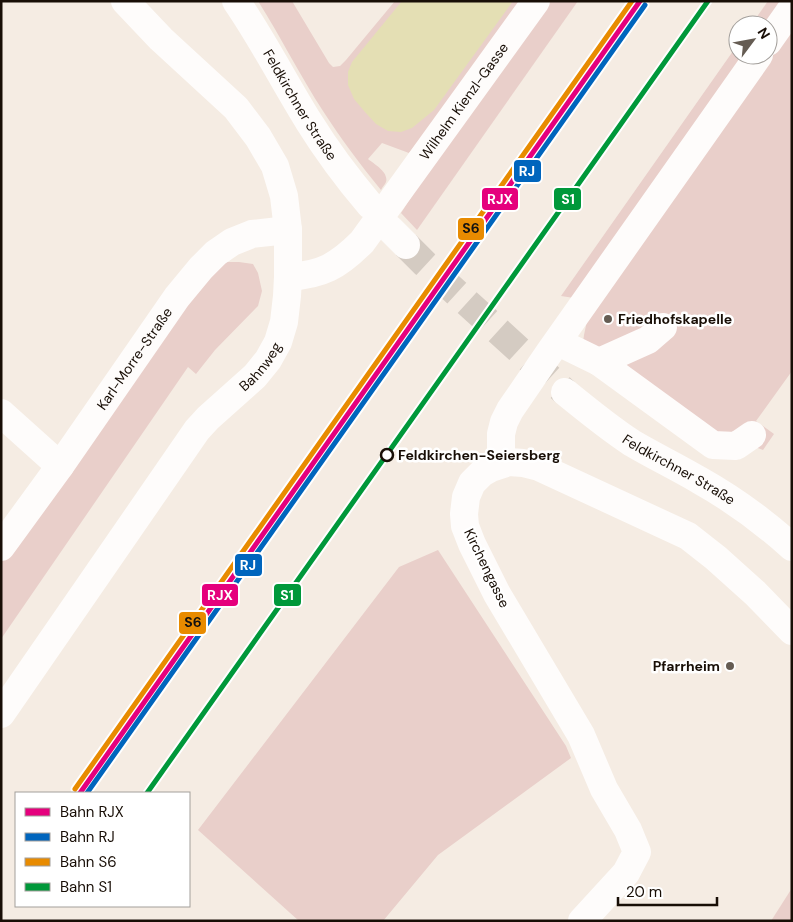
<svg xmlns="http://www.w3.org/2000/svg" width="793" height="922" font-family="'DM Sans',sans-serif">
<rect width="100%" height="100%" fill="#f5ece3"/>
<g fill="#e9cfca">
<path d="M 258,1 L 292,1 L 329,63 L 333,67 L 340,66 L 346,60 L 395,1 L 520,1 L 435,120 L 409,153 L 382,143 L 368,159 C 374,164 389,172 386,182 C 385,185 382,187 381,190 C 360,164 341,139 323,111 C 300,76 281,37 258,1 Z"/>
<path d="M 549,1 L 578,1 L 417,230 L 401,213 L 422,180 Z"/>
<path d="M 768,1 L 788,1 L 768,25 L 751,25 Z"/>
<path d="M 792,23 L 792,371 L 756,421 L 774,434 L 763,450 L 724,435 L 580,363 L 584,335 L 588,316 Z"/>
<path d="M 738,44 L 738,55 L 751,55 L 574,298 L 561,296 Z"/>
<path d="M 225,262 L 239,262 L 253,264 L 258,273 L 262,291 L 258,306 L 215,350 L 196,374 L 188,367 L 1,639 L 1,560 L 203,282 Z"/>
<path d="M 438,550 L 566,746 L 571,758 L 438,855 L 383,921 L 299,921 L 198,830 L 399,567 Z"/>
<path d="M 792,888 L 792,921 L 771,921 Z"/>
</g>
<path fill="#e4dfb4" d="M 402,1 L 513,1 L 434,110 L 412,128 L 401,132 L 388,131 L 376,124 L 365,112 L 354,99 L 348,85 L 348,72 L 352,62 Z"/>
<g fill="none" stroke-linecap="round" stroke-linejoin="round">
<path stroke="#d4cbc2" stroke-width="28" stroke-dasharray="28 14" stroke-linecap="butt" d="M 406,245 L 425,264 L 565,392"/>
<g stroke="#fefcfb" stroke-width="28">
<path id="s1" d="M 236,1 C 263,40 284,82 309,122 C 327,151 348,179 370,205"/>
<path d="M 768,42 L 792,8"/>
<path d="M 390,229 L 406,245"/>
<path id="s2" d="M 288,277 C 322,275 338,266 362,242 L 536,1"/>
<path d="M 558,342 L 599,362 L 713,445 L 736,446 L 752,435"/>
<path d="M 599,362 L 648,340 L 663,327"/>
<path id="s3" d="M 565,392 C 587,410 609,428 632,443 C 654,456 677,467 699,480 C 733,499 763,521 792,547"/>
<path d="M 1,413 L 60,466"/>
<path d="M 503,463 L 501,449 L 501,434 L 504,422 L 510,410 L 549,353 L 759,55"/>
<path id="s4" d="M 1,547 L 60,466 L 177,297 L 201,268 L 216,253 L 232,242 L 252,234 L 288,230"/>
<path id="s5" d="M 1,714 L 197,430 L 208,418 L 255,376 L 268,360 L 278,342 L 284,322 L 287,296 L 288,277 L 288,230 L 284,196 L 275,166 L 258,137 L 236,108 L 161,39 L 125,1"/>
<path d="M 582,921 L 626,873 L 637,852 L 628,830 L 604,789 L 581,735 L 497,594 L 472,544 L 465,526 L 464,514 L 466,497 L 472,483 L 482,473 L 491,468 L 509,462 L 523,463 L 539,467 L 688,536 L 716,558 L 755,593 L 792,631"/>
</g>
<g stroke="#fff" stroke-width="9">
<path id="rail-1" d="M 80,793 L 640,1"/>
</g>
<g stroke="#fff" stroke-width="9">
<path id="rail-2" d="M 87,793 L 645,5"/>
</g>
<g stroke="#fff" stroke-width="9">
<path id="rail-3" d="M 75,789 L 632,1"/>
</g>
<g stroke="#fff" stroke-width="9">
<path id="rail-4" d="M 147,793 L 708,1"/>
</g>
<use href="#rail-1" stroke="#e5007d" stroke-width="5"/>
<use href="#rail-2" stroke="#0065bd" stroke-width="5"/>
<use href="#rail-3" stroke="#e88b00" stroke-width="5"/>
<use href="#rail-4" stroke="#00983a" stroke-width="5"/>
</g>
<g fill="#655c53" stroke="#fff" stroke-width="2">
<circle cx="608" cy="319" r="5"/>
<circle cx="730" cy="666" r="5"/>
</g>
<circle fill="#fff" stroke="#180e06" stroke-width="2.5" cx="387" cy="455" r="6"/>
<g text-anchor="middle" stroke-width="5" stroke-linejoin="round" paint-order="stroke">
<g font-size="14" fill="#180e06" stroke="#fff">
<text dy="5" stroke="none"><textPath href="#s2" startOffset="258">Wilhelm Kienzl-Gasse</textPath></text>
<text dy="5" stroke="none"><textPath href="#s1" startOffset="122">Feldkirchner Straße</textPath></text>
<text dy="5" stroke="none"><textPath href="#s4" startOffset="231">Karl-Morre-Straße</textPath></text>
<text dy="5" stroke="none"><textPath href="#s5" startOffset="435">Bahnweg</textPath></text>
<text dy="5" stroke="none"><textPath href="#s3" startOffset="138">Feldkirchner Straße</textPath></text>
<text transform="translate(487 568) rotate(64)" y="5">Kirchengasse</text>
</g>
<g font-size="14" font-weight="bold" fill="#180e06" stroke="#fff" text-anchor="start">
<text x="618" y="324">Friedhofskapelle</text>
<text x="720" y="671" text-anchor="end">Pfarrheim</text>
</g>
<g font-size="14" font-weight="bold" fill="#180e06" stroke="#fff" text-anchor="start">
<text x="398" y="460">Feldkirchen-Seiersberg</text>
</g>
</g>
<g stroke="#fff" stroke-width="2">
<rect x="513" y="159" width="29" height="24" rx="5" fill="#0065bd"/>
<rect x="481" y="187" width="38" height="24" rx="5" fill="#e5007d"/>
<rect x="553" y="187" width="29" height="24" rx="5" fill="#00983a"/>
<rect x="457" y="217" width="28" height="24" rx="5" fill="#e88b00"/>
<rect x="234" y="553" width="29" height="24" rx="5" fill="#0065bd"/>
<rect x="201" y="583" width="38" height="24" rx="5" fill="#e5007d"/>
<rect x="273" y="583" width="29" height="24" rx="5" fill="#00983a"/>
<rect x="178" y="611" width="29" height="24" rx="5" fill="#e88b00"/>
</g>
<g font-size="14" text-anchor="middle" font-weight="bold" fill="#fff">
<text x="527" y="176">RJ</text>
<text x="500" y="204">RJX</text>
<text x="568" y="204">S1</text>
<text x="248" y="570">RJ</text>
<text x="220" y="600">RJX</text>
<text x="287" y="600">S1</text>
</g>
<g font-size="14" text-anchor="middle" font-weight="bold" fill="#111">
<text x="471" y="233">S6</text>
<text x="193" y="627">S6</text>
</g>
<rect width="793" height="922" fill="none" stroke="#180e06" stroke-width="5"/>
<rect x="15" y="792" width="175" height="115" fill="#ffffff" stroke="#a39f9b"/>
<rect x="25" y="808" width="25" height="8" fill="#e5007d" stroke="#a39f9b"/>
<text x="60" y="817" font-size="15" fill="#180e06">Bahn RJX</text>
<rect x="25" y="833" width="25" height="8" fill="#0065bd" stroke="#a39f9b"/>
<text x="60" y="842" font-size="15" fill="#180e06">Bahn RJ</text>
<rect x="25" y="858" width="25" height="8" fill="#e88b00" stroke="#a39f9b"/>
<text x="60" y="867" font-size="15" fill="#180e06">Bahn S6</text>
<rect x="25" y="883" width="25" height="8" fill="#00983a" stroke="#a39f9b"/>
<text x="60" y="892" font-size="15" fill="#180e06">Bahn S1</text>
<g transform="translate(753 40) rotate(58)"><circle r="24" fill="#ffffff" stroke="#a39f9b"/>
<path d="M0-4L9 19L0 12L-9 19Z" fill="#655c53"/>
<text y="-8" font-size="14" font-weight="bold" text-anchor="middle" fill="#180e06">N</text>
</g>
<path d="M618 897v8h99v-8" fill="none" stroke="#180e06" stroke-width="2.5"/>
<text x="626" y="897" font-size="15" fill="#180e06" stroke="#ffffff" stroke-width="4" paint-order="stroke">20 m</text>
</svg>
